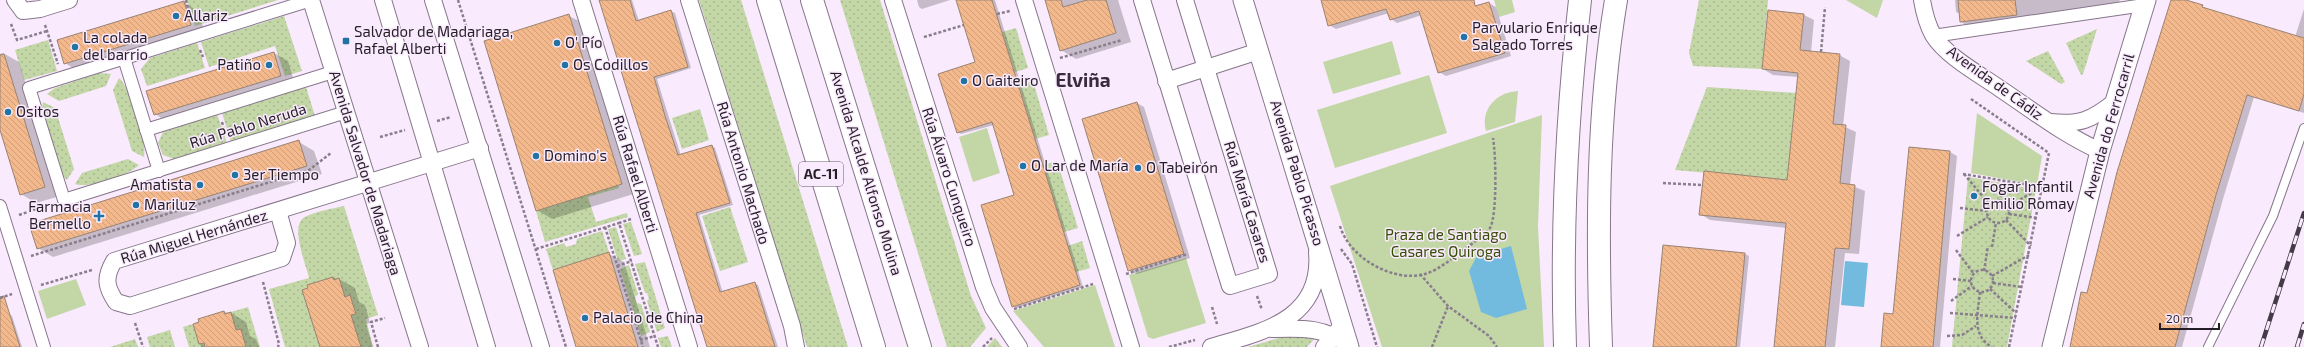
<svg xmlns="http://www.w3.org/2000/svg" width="2304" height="347" font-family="'Exo 2',sans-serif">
<defs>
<pattern id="garden-dots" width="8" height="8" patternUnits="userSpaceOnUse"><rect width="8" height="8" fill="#c2d6a6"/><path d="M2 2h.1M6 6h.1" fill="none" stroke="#a7b78f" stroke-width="1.8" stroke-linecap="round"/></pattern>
<pattern id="building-back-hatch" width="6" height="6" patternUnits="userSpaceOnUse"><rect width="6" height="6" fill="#f4b88d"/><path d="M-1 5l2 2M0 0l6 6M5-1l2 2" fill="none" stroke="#d19e7a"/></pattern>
</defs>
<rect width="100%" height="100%" fill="#f9eafd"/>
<g fill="#c2d6a6">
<path d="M 1494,0 L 1512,0 L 1515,12 L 1499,17 Z"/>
<path d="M 1846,0 L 1883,0 L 1877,18 Z"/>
<path d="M 1392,41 L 1401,74 L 1333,94 L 1323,62 Z"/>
<path d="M 1429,75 L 1447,133 L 1335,168 L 1317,110 Z"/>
<path d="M 1518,91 L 1515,122 L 1486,131 C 1480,110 1496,92 1518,91 Z"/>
<path d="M 1977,113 L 2042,156 L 2037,185 L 1971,173 Z"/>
<path d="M 1542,115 L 1538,226 L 1544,347 L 1382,347 L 1330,186 Z"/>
<path d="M 987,128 L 1000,173 L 973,182 L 959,137 Z"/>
<path d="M 1186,258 L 1206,323 L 1153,339 L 1148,337 L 1129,275 Z"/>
<path d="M 76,279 L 86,305 L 47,319 L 38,291 Z"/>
<path d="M 1095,285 L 1115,347 L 1044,347 L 1013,311 Z"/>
</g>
<g fill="url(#garden-dots)">
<path d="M 187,0 L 278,0 L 195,26 Z"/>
<path d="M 699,0 L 741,0 L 848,347 L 807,347 Z"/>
<path d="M 840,0 L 880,0 L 971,296 L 986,328 L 970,347 L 947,347 Z"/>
<path d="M 1699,0 L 1768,0 L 1762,69 L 1693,66 L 1689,53 Z"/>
<path d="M 284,16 L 302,71 L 285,76 L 275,46 L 209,67 L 201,42 Z"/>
<path d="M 1016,28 L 1028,68 L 1015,72 L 1002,32 Z"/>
<path d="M 2097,29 L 2083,74 L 2081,75 L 2066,43 Z"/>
<path d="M 48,40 L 57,71 L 24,80 L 15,50 Z"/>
<path d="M 197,43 L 205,68 L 147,86 L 141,69 L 150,58 Z"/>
<path d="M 2048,51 L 2065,82 L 2061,84 L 2026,61 Z"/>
<path d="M 99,73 L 111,74 L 106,86 L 59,101 L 47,94 L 55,88 Z"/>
<path d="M 119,78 C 131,88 147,142 144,157 L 132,151 L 113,90 Z"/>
<path d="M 1033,81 L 1049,135 L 1035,139 L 1019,85 Z"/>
<path d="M 306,87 L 315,116 L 231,142 L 222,113 Z"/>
<path d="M 1707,87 L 1796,93 L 1787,180 L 1675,170 Z"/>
<path d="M 43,102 L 55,108 L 74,169 L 67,180 L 61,173 L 42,112 Z"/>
<path d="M 700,109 L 709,140 L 682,149 L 672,118 Z"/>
<path d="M 217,114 L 227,143 L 174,159 L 163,155 L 158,143 L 163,132 Z"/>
<path d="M 128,159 L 139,165 C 129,175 89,189 75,184 L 82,173 Z"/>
<path d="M 1057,161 L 1078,228 L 1064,232 L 1043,165 Z"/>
<path d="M 1968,177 L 2036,189 L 2007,347 L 1952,347 Z"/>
<path d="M 618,185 L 619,188 L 588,197 L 596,222 L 627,213 L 628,217 L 545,242 L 536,211 Z"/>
<path d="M 344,206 L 378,315 L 366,319 L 373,347 L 285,347 L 269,289 L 309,278 C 306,264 289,225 305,217 C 316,211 331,209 344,206 Z"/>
<path d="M 730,207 L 748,262 L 720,271 L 702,216 Z"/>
<path d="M 631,222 L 642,254 L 634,256 L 623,224 Z"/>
<path d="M 616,227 L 626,259 L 618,261 L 608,229 Z"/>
<path d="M 602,231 L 609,252 L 553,270 L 546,249 L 564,243 L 566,247 L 576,244 L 577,239 Z"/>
<path d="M 1082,241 L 1090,268 L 1076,272 L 1068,246 Z"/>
<path d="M 645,262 L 665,328 L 657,332 L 647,301 L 649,299 L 647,293 L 645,293 L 635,264 Z"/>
<path d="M 629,265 L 638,294 L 635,297 L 637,303 L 641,304 L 650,332 L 641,336 L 620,269 Z"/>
<path d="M 248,307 L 260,347 L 246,347 L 244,340 L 240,341 L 243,337 L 241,329 L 236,330 L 231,312 Z"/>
<path d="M 193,324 L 199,344 L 204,343 L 205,347 L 189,347 L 183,327 Z"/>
<path d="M 170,330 L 175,347 L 150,347 L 147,337 Z"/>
<path d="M 1300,335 L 1315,338 L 1307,347 L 1248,347 L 1279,338 Z"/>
<path d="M 668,336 L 672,347 L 661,347 L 658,338 Z"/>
<path d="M 995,338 L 1002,347 L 987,347 Z"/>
<path d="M 135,339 L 138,347 L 110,347 Z"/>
</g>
<g fill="#72bbdf">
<path d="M 1511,246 L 1527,309 L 1496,318 L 1481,312 L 1469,271 L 1477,256 Z"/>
<path d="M 1845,261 L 1868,263 L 1864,307 L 1841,305 Z"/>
</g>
<g fill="#0003">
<path d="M 600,0 L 632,0 L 639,21 L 671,11 L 675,13 L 691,68 L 657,79 L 681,156 L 712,146 L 715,148 L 733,205 L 699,215 L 723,293 L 755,283 L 758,285 L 778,347 L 708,347 Z"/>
<path d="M 917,0 L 950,0 L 922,9 L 919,7 Z"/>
<path d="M 957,0 L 995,0 L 1083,287 L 1017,308 L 1013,306 L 1016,196 L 994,125 L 961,134 L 958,132 L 977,63 Z"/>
<path d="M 1046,0 L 1118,0 L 1131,42 L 1076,59 L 1061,50 Z"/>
<path d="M 1322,0 L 1469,0 L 1472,8 L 1489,3 L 1496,7 L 1511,56 L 1446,76 L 1439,72 L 1422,15 L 1397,23 L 1391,19 L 1389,13 L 1336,29 L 1329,25 Z"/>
<path d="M 1955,0 L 2121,0 L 2119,1 L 2120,11 L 1976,31 L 1961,22 L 1960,14 L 1956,12 Z"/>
<path d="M 2172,0 L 2181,0 L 2295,37 L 2304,9 L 2304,113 L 2254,97 L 2223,199 L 2182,347 L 2071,347 L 2088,294 Z"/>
<path d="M 183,2 L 198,11 L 205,33 L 79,72 L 65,63 Z"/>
<path d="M 1804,15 L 1814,20 L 1811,52 L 1839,55 L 1850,61 L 1843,126 L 1856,132 L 1850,185 L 1865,191 L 1859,254 L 1845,253 L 1835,347 L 1775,347 L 1787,228 L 1710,220 L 1700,214 L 1788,181 L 1799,77 L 1773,75 L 1763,69 Z"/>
<path d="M 569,16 L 585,24 L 637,193 L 552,219 L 537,210 Z"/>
<path d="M 3,53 L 19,62 L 60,196 L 36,203 L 21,194 L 0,127 L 0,54 Z"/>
<path d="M 274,53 L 288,61 L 295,84 L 169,123 L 155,114 Z"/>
<path d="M 1137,103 L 1144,107 L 1190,258 L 1137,274 L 1129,270 Z"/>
<path d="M 299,142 L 314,151 L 322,174 L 53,257 L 38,248 Z"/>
<path d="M 1910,148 L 1950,152 L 1957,156 L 1940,347 L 1882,347 L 1894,315 Z"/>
<path d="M 1664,246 L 1745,254 L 1749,256 L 1740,347 L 1654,347 Z"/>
<path d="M 609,254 L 624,262 L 650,347 L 577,347 Z"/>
<path d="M 333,278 L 339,279 L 355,288 L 359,302 L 365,305 L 370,323 L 366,324 L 373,347 L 321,347 Z"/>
<path d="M 224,312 L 231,313 L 246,322 L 250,336 L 256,339 L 259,347 L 201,347 L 194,324 Z"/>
<path d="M 9,314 L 12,316 L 22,347 L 0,347 L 0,317 Z"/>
</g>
<g fill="url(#building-back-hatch)" stroke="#9a8373">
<path d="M 599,0 L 630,0 L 636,21 L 671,10 L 688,67 L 654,77 L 665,116 L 678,155 L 712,145 L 730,203 L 696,213 L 720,292 L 755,282 L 775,347 L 707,347 Z"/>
<path d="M 956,0 L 992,0 L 1080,285 L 1012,307 L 981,205 L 1014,195 L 992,122 L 957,133 L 938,74 L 975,62 Z"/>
<path d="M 1045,0 L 1061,0 L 1063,7 L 1087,0 L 1106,0 L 1116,33 L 1060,51 Z"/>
<path d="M 1321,0 L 1474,0 L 1475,6 L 1489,2 L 1505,53 L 1438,73 L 1419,11 L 1390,20 L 1386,9 L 1328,26 Z"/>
<path d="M 1958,0 L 2015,0 L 2017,15 L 1960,22 Z"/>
<path d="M 2171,0 L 2186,0 L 2203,5 L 2202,7 L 2304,38 L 2304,94 L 2299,111 L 2247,95 L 2216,195 L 2175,347 L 2070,347 L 2081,292 L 2087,293 L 2117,172 Z"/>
<path d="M 184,1 L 191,25 L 64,64 L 57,40 Z"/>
<path d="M 1768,10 L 1804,14 L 1800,50 L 1840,54 L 1833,124 L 1846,125 L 1840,183 L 1855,185 L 1849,249 L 1835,248 L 1825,347 L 1774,347 L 1786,223 L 1699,215 L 1704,171 L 1787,180 L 1798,73 L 1762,69 Z"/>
<path d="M 569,14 L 622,184 L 536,211 L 484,41 Z"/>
<path d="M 274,52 L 281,76 L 154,115 L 146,91 Z"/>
<path d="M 4,54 L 45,187 L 20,195 L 0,130 L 0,55 Z"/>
<path d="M 1137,102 L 1184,254 L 1128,271 L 1082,119 Z"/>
<path d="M 299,140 L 307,166 L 37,249 L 29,224 Z"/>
<path d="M 1909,147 L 1950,151 L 1933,347 L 1881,347 L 1884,313 L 1893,314 Z"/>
<path d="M 1663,245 L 1745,253 L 1736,347 L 1653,347 Z"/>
<path d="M 609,252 L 638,347 L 576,347 L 553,270 Z"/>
<path d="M 333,277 L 334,280 L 339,278 L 345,297 L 350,295 L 356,314 L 351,315 L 361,347 L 320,347 L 302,290 L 308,288 L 307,285 Z"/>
<path d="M 4,296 L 20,347 L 0,347 L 0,297 Z"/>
<path d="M 224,311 L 225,314 L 231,312 L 236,330 L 241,329 L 246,347 L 205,347 L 204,343 L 199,344 L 193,324 L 199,322 L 198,319 Z"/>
</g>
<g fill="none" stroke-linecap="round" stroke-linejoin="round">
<g stroke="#87768b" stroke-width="10">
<path id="service" d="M 2208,347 L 2273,216 L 2304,128"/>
</g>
<g stroke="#87768b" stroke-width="14">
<g id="pedestrian">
<path d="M 311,0 L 29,88 L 64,200 L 346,112"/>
<path d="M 1933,36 L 2144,5"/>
<path d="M 124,58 L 159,171"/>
<path d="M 146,130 L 333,72"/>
<path d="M 0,206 L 44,347"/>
</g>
</g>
<g stroke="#87768b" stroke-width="18">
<g id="minor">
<path d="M 15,0 L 23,11 L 40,9 L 69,0"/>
<path d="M 311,0 L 420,347"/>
<path d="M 383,0 L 487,347"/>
<path d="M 433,0 L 541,347"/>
<path d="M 581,0 L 689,347"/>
<path d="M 689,0 L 792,326 L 796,347"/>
<path d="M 893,0 L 984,287 L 993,308 L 1019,347"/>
<path d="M 1024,0 L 1131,347"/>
<path d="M 1142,0 L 1230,286 L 1269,274 L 1185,0"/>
<path d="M 1922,0 C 1924,12 1927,24 1933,35 C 1946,56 1979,74 1999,88 C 2032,110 2064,135 2100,151"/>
<path d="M 1166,81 L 1259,51"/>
<path d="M 2051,122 C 2080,125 2091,120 2113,103"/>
<path d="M 278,211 L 287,243 L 282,258 L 130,306 L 116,302 C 106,287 104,278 114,261 L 480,148"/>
<path d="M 1272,329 C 1304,328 1322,327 1349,345"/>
<path d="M 1211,347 C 1262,332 1323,320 1317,252"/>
<path d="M 1324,347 L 1335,336 L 1340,327"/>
</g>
</g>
<g stroke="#87768b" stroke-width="21">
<g id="tertiary">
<path d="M 1243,0 L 1349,347"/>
<path d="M 2052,347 L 2100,151 L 2146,0"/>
</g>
</g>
<g stroke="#87768b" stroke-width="24">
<g id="primary">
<path d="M 1565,347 C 1561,231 1567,115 1580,0"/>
<path d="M 1601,347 C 1597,232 1597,114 1616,0"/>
</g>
</g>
<g stroke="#87768b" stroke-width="24">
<g id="trunk">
<path d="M 768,0 L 874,347"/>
<path d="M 812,0 L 920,347"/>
</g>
</g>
<g stroke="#897e8c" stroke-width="2.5" stroke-dasharray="3 2" stroke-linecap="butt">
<path d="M 186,0 L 191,21"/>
<path d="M 458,0 L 566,347"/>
<path d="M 997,14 L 1010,11"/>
<path d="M 11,24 L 17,40 L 47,31"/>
<path d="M 45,25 L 58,64"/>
<path d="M 924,37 L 964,25"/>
<path d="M 200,50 L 203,57"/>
<path d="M 1821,52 L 1825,7"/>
<path d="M 1060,58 L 1122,40"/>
<path d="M 1971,99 L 2049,153 L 2009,347"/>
<path d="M 437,121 L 451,117"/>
<path d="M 222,122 L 225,133"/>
<path d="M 380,137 L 405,130"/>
<path d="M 1963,174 L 2042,187"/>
<path d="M 1964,174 L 1990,205"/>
<path d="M 1663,183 L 1702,185"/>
<circle cx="1998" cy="212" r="11"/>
<path d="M 2000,202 L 2004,181"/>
<path d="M 2007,207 L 2042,187"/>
<path d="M 1960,208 L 1987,211"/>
<path d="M 2009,214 L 2037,218"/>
<path d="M 19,215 L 50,204"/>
<path d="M 631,219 L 619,223 L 658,347"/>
<path d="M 2006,220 L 2031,246"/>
<path d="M 1340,226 C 1349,257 1392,283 1425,274 C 1439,270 1454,257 1466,248 C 1474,242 1487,235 1491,226 C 1497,210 1496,156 1493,138"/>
<path d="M 605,227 L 643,347"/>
<path d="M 1957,236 L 1988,217"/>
<path d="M 1992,247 L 1996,223"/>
<path d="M 536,249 L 619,223"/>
<path d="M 1341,249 L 1352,264 L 1377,347"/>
<path d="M 1956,250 L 1974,274"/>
<path d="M 31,256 L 309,170 L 331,153"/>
<path d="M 617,266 L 632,261"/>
<circle cx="1982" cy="281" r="11"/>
<path d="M 1984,271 L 1988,246"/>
<path d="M 1126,274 L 1188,254"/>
<path d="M 1420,274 L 1448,306 L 1489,336 L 1497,347"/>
<path d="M 1992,276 L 2029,255"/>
<path d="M 1953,279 L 1971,281"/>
<path d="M 263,282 L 279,344 L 278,347"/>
<path d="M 1993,283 L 2022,287"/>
<path d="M 41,285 L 92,270"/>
<path d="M 1990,289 L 2016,313"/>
<path d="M 1980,292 C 1978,312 1971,336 1992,347"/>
<path d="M 1257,296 L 1262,310"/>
<path d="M 0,298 L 12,294"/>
<path d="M 1951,301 L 1972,286"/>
<path d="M 1212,307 L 1217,324"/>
<path d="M 1014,309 L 1093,284"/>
<path d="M 1950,313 L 2016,318"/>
<path d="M 135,323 L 143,347"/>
<path d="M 1947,336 L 1962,335 L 1976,326"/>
<path d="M 640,340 L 655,336"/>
<path d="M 378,347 L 371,322 L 385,318"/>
<path d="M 983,347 L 992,338"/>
<path d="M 1169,347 L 1195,340"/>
<path d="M 1432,347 L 1448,306"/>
</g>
<use href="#service" stroke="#fff" stroke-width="8"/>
<use href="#pedestrian" stroke="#fff" stroke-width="12"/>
<use href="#minor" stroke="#fff" stroke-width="16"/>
<use href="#tertiary" stroke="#fff" stroke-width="19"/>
<use href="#primary" stroke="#fff" stroke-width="22"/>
<use href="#trunk" stroke="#fff" stroke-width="22"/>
<g stroke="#433b45" stroke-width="4.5">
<g id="rail">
<path d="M 2261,347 L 2304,213"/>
<path d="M 2297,347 L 2304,324"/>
</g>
</g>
<use href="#rail" stroke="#f9eafd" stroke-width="3" stroke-dasharray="9" stroke-linecap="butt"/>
</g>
<g fill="#2173a4" stroke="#f9eafd" stroke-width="1.5">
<circle cx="176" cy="16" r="4"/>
<circle cx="1464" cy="37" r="4"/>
<rect x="342" y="37" width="8" height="8" rx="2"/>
<circle cx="557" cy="43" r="4"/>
<circle cx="75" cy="47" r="4"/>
<circle cx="269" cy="65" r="4"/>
<circle cx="565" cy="65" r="4"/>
<circle cx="964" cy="81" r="4"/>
<circle cx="8" cy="112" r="4"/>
<circle cx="536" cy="156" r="4"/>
<circle cx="1023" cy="166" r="4"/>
<circle cx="1138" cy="168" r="4"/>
<circle cx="235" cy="175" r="4"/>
<circle cx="200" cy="185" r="4"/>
<circle cx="1974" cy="196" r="4"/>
<circle cx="136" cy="205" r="4"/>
<path d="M97 210h4v4h4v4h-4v4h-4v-4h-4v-4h4z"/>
<circle cx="585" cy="318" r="4"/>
</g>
<g text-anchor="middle" stroke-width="3" stroke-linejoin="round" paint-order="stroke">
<rect fill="#f9eafd" stroke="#655b66" stroke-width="1" x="799" y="162" width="44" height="24" rx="3"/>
<g font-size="14" font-weight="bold" fill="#251e26">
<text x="821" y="179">AC-11</text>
</g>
<g font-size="15" fill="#251e26" stroke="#f9eafd" text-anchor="start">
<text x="184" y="21">Allariz</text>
<text x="1472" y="33">Parvulario Enrique<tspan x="1472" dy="17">Salgado Torres</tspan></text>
<text x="354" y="37">Salvador de Madariaga,<tspan x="354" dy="17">Rafael Alberti</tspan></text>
<text x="83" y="43">La colada<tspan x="83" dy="17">del barrio</tspan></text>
<text x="565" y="48">O' Pío</text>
<text x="261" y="70" text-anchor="end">Patiño</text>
<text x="573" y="70">Os Codillos</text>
<text x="972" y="86">O Gaiteiro</text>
<text x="16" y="117">Ositos</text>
<text x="544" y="161">Domino's</text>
<text x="1031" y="171">O Lar de María</text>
<text x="1146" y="173">O Tabeirón</text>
<text x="243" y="180">3er Tiempo</text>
<text x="192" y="190" text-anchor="end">Amatista</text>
<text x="1982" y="192">Fogar Infantil<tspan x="1982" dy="17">Emilio Romay</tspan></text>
<text x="144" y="210">Mariluz</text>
<text x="91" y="212" text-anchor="end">Farmacia<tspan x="91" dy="17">Bermello</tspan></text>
<text x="593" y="323">Palacio de China</text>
</g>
<g font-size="15" fill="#251e26" stroke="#f9eafd">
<text transform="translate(1995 83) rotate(36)" y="5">Avenida de Cádiz</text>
<text transform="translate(248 126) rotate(-17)" y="5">Rúa Pablo Neruda</text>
<text transform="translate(2109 126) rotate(-74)" y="5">Avenida do Ferrocarril</text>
<text transform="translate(365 173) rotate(73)" y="5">Avenida Salvador de Madariaga</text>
<text transform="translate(743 173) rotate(73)" y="5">Rúa Antonio Machado</text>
<text transform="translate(866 173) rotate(73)" y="5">Avenida Alcalde Alfonso Molina</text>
<text transform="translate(1297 173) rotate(73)" y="5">Avenida Pablo Picasso</text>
<text transform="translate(635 174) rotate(73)" y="5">Rúa Rafael Alberti</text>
<text transform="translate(949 177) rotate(72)" y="5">Rúa Álvaro Cunqueiro</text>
<text transform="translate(1247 202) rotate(73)" y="5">Rúa María Casares</text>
<text transform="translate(194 237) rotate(-17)" y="5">Rúa Miguel Hernández</text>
</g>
<g font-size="15" fill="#384e06" stroke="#f9eafd">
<text x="1446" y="240">Praza de Santiago<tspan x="1446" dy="17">Casares Quiroga</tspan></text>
</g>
<g font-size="19" font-weight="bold" fill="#3a2c3e" stroke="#f9eafd">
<text x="1083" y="87">Elviña</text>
</g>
</g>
<path d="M2160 323v6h59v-6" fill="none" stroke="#251e26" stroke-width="2"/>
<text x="2166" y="323" font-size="12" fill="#251e26" stroke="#f9eafd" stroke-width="3" paint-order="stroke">20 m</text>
</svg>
